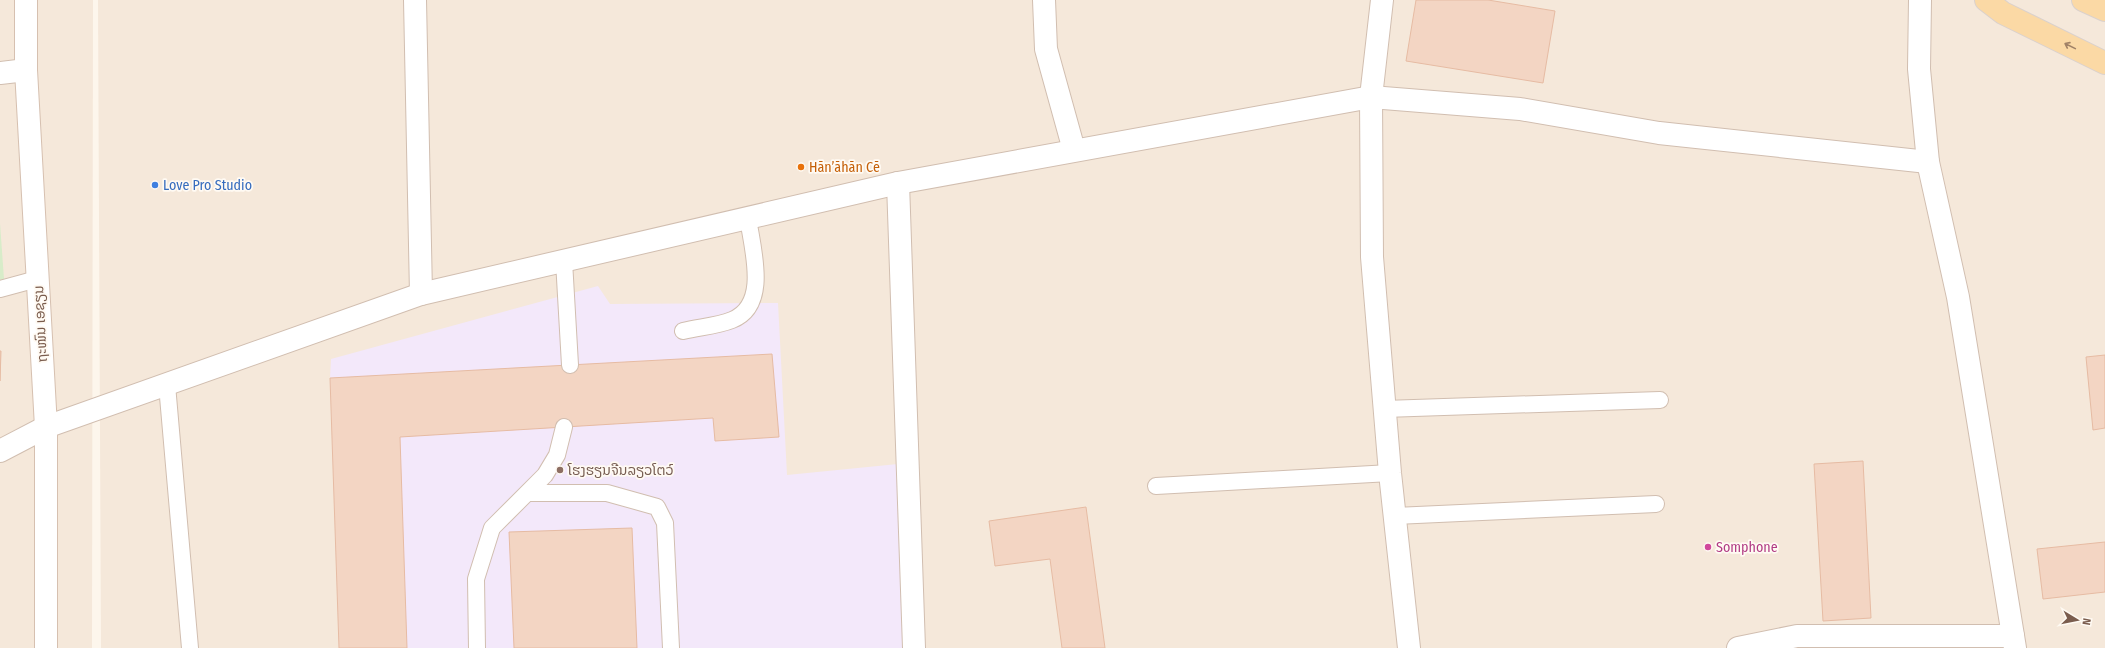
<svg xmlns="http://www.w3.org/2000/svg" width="2105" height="648" font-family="'Fira Sans Condensed','Noto Sans Lao',sans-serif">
<rect width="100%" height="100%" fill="#fdf6ec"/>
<g fill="#f5e8da">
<path d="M 0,0 L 93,0 L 92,648 L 0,648 Z"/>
<path d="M 98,0 L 2105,0 L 2105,648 L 101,648 Z"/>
</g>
<path fill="#f3e8fa" d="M 598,286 L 610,304 L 778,303 L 787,475 L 898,464 L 907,648 L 339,648 L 330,378 L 331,359 Z"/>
<path fill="#d8ecc9" d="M 0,223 L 4,279 L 0,280 Z"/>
<g fill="#f3d5c3" stroke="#e6bba3">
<path d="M 1416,0 L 1488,0 L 1555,11 L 1543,83 L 1406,61 Z"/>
<path d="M 0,351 L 1,351 L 0,381 Z"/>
<path d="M 772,354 L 779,437 L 715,441 L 713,418 L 400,437 L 407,648 L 339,648 L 330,378 Z"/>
<path d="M 2105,355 L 2105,428 L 2093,430 L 2086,357 Z"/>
<path d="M 1863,461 L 1871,618 L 1823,621 L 1814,464 Z"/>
<path d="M 1086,507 L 1105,648 L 1062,648 L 1050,559 L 995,566 L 989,521 Z"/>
<path d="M 632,528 L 637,648 L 514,648 L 509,532 Z"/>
<path d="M 2105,542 L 2105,592 L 2043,599 L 2037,549 Z"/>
</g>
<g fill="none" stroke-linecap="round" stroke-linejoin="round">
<g stroke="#d1beb0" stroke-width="18">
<g id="lane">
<path d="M 564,261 L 570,365"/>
<path d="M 0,289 L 37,279"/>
<path d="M 683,331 C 699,327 717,326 732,320 C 770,305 752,248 748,218"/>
<path d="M 167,385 L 190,648"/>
<path d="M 1384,409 L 1660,400"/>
<path d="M 1156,486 L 1390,473"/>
<path d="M 528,493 L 607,493 L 657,507 L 665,523 L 671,648"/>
<path d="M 1395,516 L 1656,504"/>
<path d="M 477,648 L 476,579 L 492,528 L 545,475 L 557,455 L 564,427"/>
</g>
</g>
<g stroke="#d1beb0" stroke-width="24">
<g id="street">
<path d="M 415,0 L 421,294"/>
<path d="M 1044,0 L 1046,49 L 1074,150"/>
<path d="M 1382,0 L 1371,97 L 1372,257 L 1390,473 L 1409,648"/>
<path d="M 1920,0 L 1919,69 L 1928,162 L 1958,297 L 2015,648"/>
<path d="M 0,73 L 26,70"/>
<path d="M 898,183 L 914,648"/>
<path d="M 0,451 L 46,427 L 421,294 L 898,183 L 1371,97 L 1520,109 L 1659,133 L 1928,162"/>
<path d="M 1738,648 L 1797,636 L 2013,636"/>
</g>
</g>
<g stroke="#d6c0b0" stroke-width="24">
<path id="secondary" d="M 26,0 L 26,70 L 46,427 L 46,648"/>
</g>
<g stroke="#dad1cd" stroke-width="24">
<g id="primary">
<path d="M 1986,0 L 2003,13 L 2105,63"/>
<path d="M 2083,0 L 2105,10"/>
</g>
</g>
<use href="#lane" stroke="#fff" stroke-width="16"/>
<use href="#street" stroke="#fff" stroke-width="22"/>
<use href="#secondary" stroke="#fff" stroke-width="22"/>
<use href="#primary" stroke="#fbd9a5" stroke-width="22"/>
</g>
<defs><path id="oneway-shaft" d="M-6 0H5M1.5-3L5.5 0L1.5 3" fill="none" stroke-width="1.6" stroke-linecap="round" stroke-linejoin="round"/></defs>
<use stroke="#a18267" href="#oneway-shaft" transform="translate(2070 46) rotate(-154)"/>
<circle fill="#e8710a" stroke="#fffaf3" stroke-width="1.5" cx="801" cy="167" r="4"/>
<circle fill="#3f7fe0" stroke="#fffaf3" stroke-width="1.5" cx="155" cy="185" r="4"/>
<circle fill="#8d6e63" stroke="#fffaf3" stroke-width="1.5" cx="560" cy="470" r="4"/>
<circle fill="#d1479c" stroke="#fffaf3" stroke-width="1.5" cx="1708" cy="547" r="4"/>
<g text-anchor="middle" stroke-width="3.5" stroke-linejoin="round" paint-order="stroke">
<g font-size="14" fill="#c56008" stroke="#fffaf3" text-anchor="start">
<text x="809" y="172">Hān’āhān Cē</text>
</g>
<g font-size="14" fill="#366cbe" stroke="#fffaf3" text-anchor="start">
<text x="163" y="190">Love Pro Studio</text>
</g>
<g font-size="14" fill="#7a5c4d" stroke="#fffaf3">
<text transform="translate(40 324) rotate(-93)" y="5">ຖະໜົນ ເອຊຽນ</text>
</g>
<g font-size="14" fill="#785e54" stroke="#fffaf3" text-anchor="start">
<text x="568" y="475">ໂຮງຮຽນຈີນລຽວໂຕວ໌</text>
</g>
<g font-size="14" fill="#b23c85" stroke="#fffaf3" text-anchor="start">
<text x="1716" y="552">Somphone</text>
</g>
</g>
<g transform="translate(2077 620) rotate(100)" stroke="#fffaf3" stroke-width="3" paint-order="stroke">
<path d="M0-3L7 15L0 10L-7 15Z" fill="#7a5c4d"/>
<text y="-6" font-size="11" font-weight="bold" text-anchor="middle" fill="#7a5c4d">N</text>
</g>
</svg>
